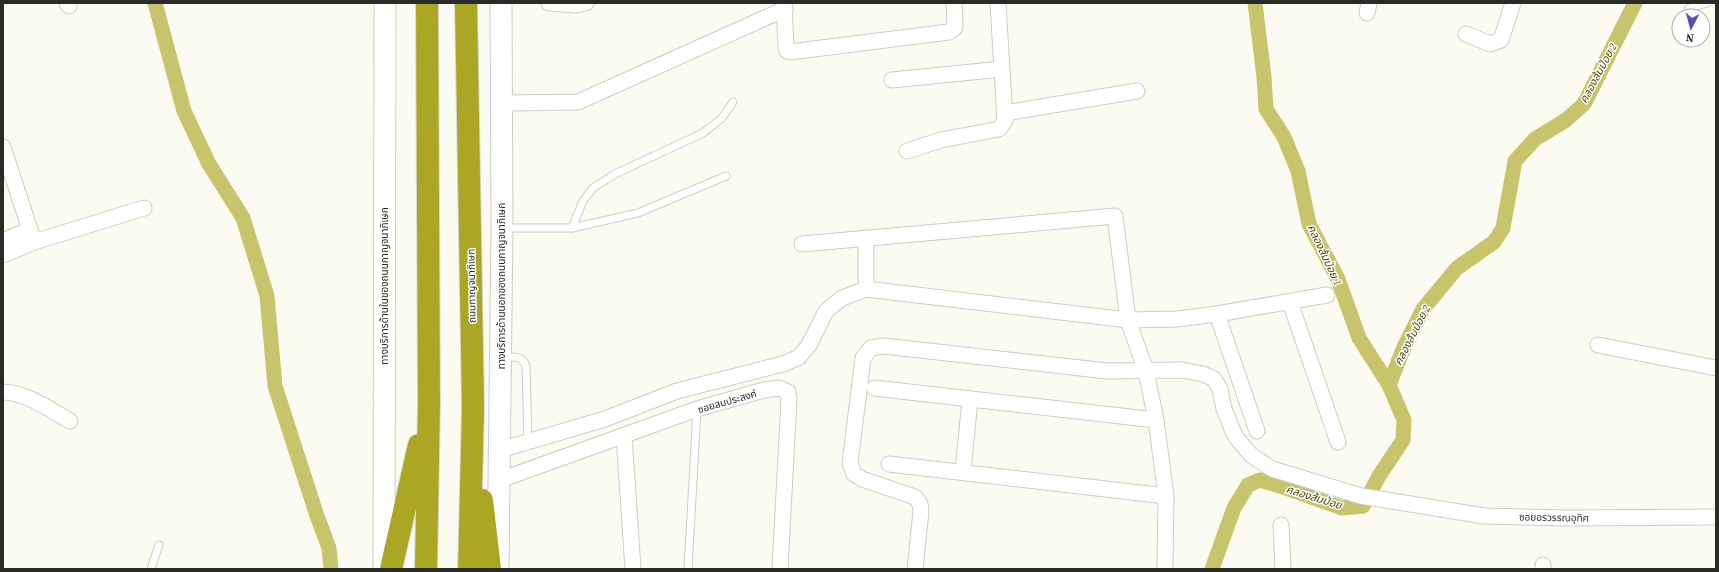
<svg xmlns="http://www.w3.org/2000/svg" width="1719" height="572" font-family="'Source Serif 4','Noto Sans Thai',serif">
<rect width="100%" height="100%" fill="#fbfbf1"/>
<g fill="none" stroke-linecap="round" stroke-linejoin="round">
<g stroke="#c8c46c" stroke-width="15">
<path d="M 155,3 L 184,111 L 209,164 L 243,218 L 267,296 L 275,386 L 316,513 L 329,548 L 331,569"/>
<path d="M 1389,385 L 1404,347 L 1423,309 L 1457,268 L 1494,242 L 1503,228 L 1515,161 L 1535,139 L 1566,120 L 1584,104 L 1635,3"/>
<path d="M 1212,569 L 1234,508 L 1248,485 L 1260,480 L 1280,486 L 1342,508 L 1363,506 L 1379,476 L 1403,440 L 1404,420 L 1389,385 L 1359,338 L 1338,279 L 1309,224 L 1298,171 L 1284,137 L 1266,109 L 1264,77 L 1255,3"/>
</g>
<g stroke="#cdcdc3" stroke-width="9">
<g id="lane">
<path d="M 1689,8 L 1707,3"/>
<path d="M 504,228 L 572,228 L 638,213 L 726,176"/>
<path d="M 572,228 L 583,201 L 593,188 L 615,174 L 703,133 L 722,118 L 733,102"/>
<path d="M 503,357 C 513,357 522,355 526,366 L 528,442"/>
<path d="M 151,569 L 159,545"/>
<path d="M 688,569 L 697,409"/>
</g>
</g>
<g stroke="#cdcdc3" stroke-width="17">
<g id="street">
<path d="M 67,3 L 69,6"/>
<path d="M 549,3 L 576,5 L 586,3"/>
<path d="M 784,3 L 786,48 L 787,51 L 790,52 L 949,32 L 954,29 L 955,24 L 954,3"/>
<path d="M 1367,13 L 1369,3"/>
<path d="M 1466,34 L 1490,44 L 1501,40 L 1513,3"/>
<path d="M 892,80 L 1002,69"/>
<path d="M 502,103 L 578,102 L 785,9"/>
<path d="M 1005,113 L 1137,91"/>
<path d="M 3,147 L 34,242"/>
<path d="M 907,151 L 941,140 L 999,129 L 1005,121 L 998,3"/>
<path d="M 866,238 L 866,289"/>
<path d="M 3,241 L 30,229"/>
<path d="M 802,244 L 1115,216 L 1128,320 L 1146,371 L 1156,420 L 1166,496 L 1165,569"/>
<path d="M 3,255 L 34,242 L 144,208"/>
<path d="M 1290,302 L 1338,442"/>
<path d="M 1217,314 L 1257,431"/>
<path d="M 1598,345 L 1716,368"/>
<path d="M 874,388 L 1156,420"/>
<path d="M 3,392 C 27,393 49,409 70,421"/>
<path d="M 624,436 L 633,569"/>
<path d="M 500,450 L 605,419 L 677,391 L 786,363 L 799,357 L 809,345 L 826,311 L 842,298 L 866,289 L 1128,320 L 1177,319 L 1217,314 L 1327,295"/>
<path d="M 889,464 L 1166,496"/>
<path d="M 963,472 L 970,399"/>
<path d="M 500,480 L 697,409 L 764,390 L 779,388 L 788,392 L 789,399 L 780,569"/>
<path d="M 1281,525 L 1283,569"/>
<path d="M 915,569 L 921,511 L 920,504 L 915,497 L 862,479 L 854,474 L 850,463 L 863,358 L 871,348 L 884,346 L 1107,371 L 1182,370 L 1203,374 L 1214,379 L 1220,389 L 1224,409 L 1235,436 L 1251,455 L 1272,469 L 1361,496 L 1484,516 L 1567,518 L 1716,517"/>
<path d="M 1543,569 L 1543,565"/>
</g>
</g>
<g stroke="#cdcdc3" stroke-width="23">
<g id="secondary">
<path d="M 384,569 L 385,3"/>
<path d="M 498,569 L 502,228 L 501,3"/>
</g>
</g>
<g stroke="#d9d9d8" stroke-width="24">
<g id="highway">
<path d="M 466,3 L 473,408 L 469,569"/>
<path d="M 482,500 L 490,569"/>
<path d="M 391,569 L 419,445"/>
<path d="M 426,569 L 429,403 L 427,3"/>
</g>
</g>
<use href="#lane" stroke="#fff" stroke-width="7"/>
<use href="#street" stroke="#fff" stroke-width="15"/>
<use href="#secondary" stroke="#fff" stroke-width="21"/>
<use href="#highway" stroke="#aca625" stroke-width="22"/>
</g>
<g text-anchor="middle" stroke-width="3" stroke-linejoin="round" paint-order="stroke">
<g font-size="10" fill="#2a2a26" stroke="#fff">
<text transform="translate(384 286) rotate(-90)" y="4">ทางบริการด้านในของถนนกาญจนาภิเษก</text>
<text transform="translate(471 286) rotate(-91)" y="4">ถนนกาญจนาภิเษก</text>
<text transform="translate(501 286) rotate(-90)" y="4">ทางบริการด้านนอกของถนนกาญจนาภิเษก</text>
<text transform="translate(727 401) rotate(-16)" y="4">ซอยสมประสงค์</text>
<text transform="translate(1554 517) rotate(1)" y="4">ซอยอรวรรณอุทิศ</text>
</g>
<g font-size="11" font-style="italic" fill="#4a4600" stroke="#fff">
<text transform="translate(1598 73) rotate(-62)" y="4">คลองส้มป่อย 2</text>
<text transform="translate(1325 255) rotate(65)" y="4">คลองส้มป่อย 1</text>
<text transform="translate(1412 335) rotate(-63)" y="4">คลองส้มป่อย 2</text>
<text transform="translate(1314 497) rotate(17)" y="4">คลองส้มป่อย</text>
</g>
</g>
<rect width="1719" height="572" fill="none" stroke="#2a2a26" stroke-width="8"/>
<g transform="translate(1691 28) rotate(186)"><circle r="19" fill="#ffffff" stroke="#aaaaa8"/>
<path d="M0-3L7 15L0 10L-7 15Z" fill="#614ac3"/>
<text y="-6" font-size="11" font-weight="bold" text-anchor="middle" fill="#2a2a26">N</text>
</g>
</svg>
